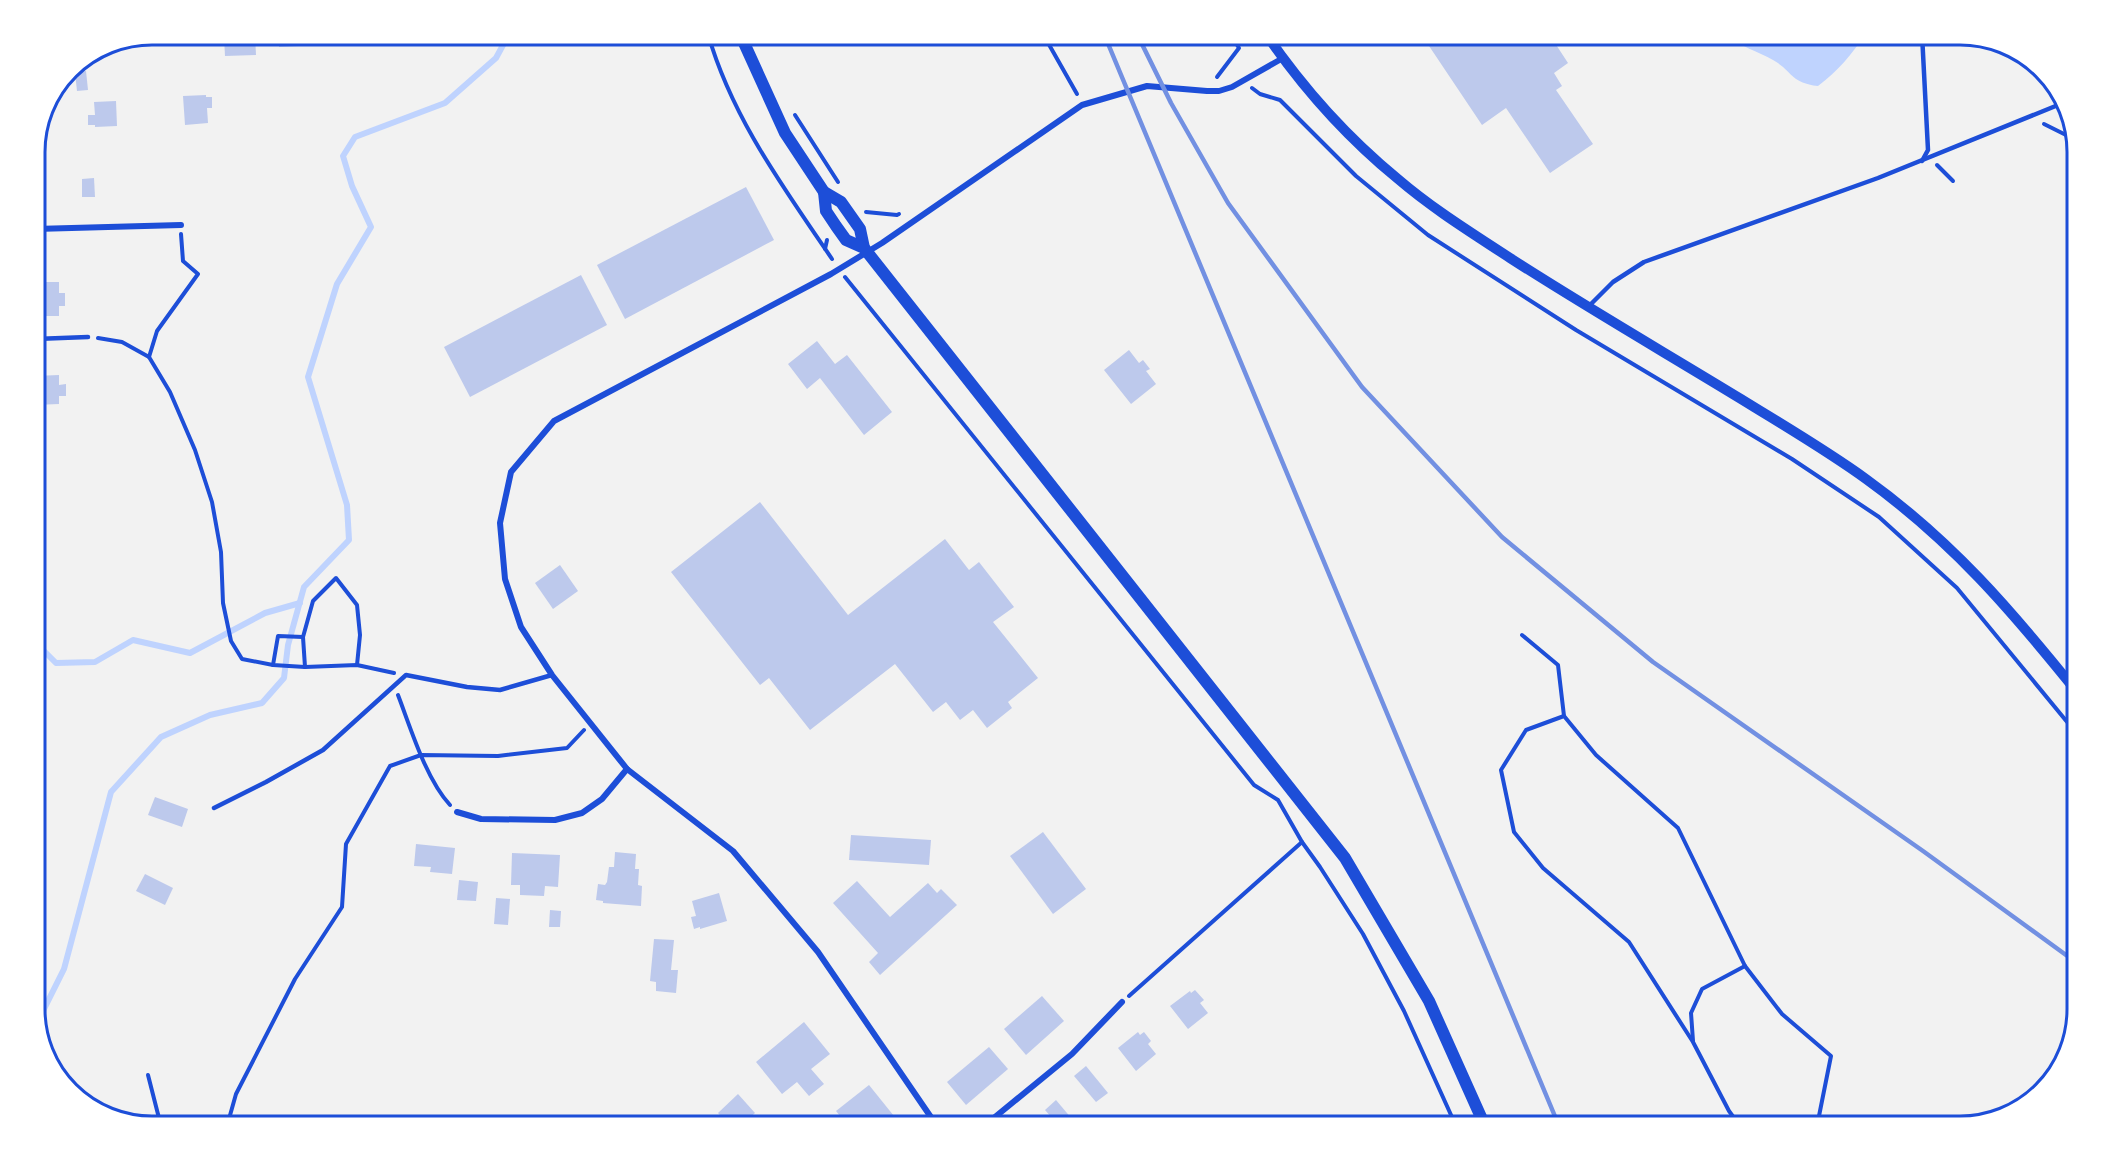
<svg xmlns="http://www.w3.org/2000/svg" width="2112" height="1161" font-family="'Varela Round',sans-serif">
<rect width="100%" height="100%" fill="#f2f2f2"/>
<path fill="#bfd3fe" d="M 1727,35 L 1865,35 C 1851,55 1838,71 1818,86 C 1789,82 1794,72 1773,60 C 1757,51 1741,47 1727,35 Z"/>
<g fill="none" stroke-linecap="round" stroke-linejoin="round">
<g stroke="#bfd3fe" stroke-width="6">
<path d="M 35,642 L 56,663 L 95,662 L 133,640 L 190,653 L 265,613 L 300,603"/>
<path d="M 37,1023 L 64,969 L 111,792 L 161,737 L 210,715 L 262,703 L 284,678 L 288,645 L 304,587 L 349,540 L 347,505 L 308,377 L 337,284 L 371,227 L 352,186 L 343,156 L 355,137 L 445,103 L 496,58 L 509,34"/>
</g>
</g>
<g fill="#bdc9ec">
<path d="M 279,34 L 317,34 L 317,45 L 279,47 Z"/>
<path d="M 1421,34 L 1549,34 L 1568,63 L 1554,73 L 1562,86 L 1556,90 L 1593,144 L 1550,173 L 1506,108 L 1482,125 Z"/>
<path d="M 255,35 L 256,55 L 225,56 L 224,37 Z"/>
<path d="M 86,71 L 88,90 L 77,91 L 75,73 Z"/>
<path d="M 206,95 L 206,97 L 212,97 L 212,108 L 207,108 L 208,123 L 185,125 L 183,96 Z"/>
<path d="M 116,101 L 117,126 L 95,127 L 95,125 L 88,125 L 88,115 L 95,115 L 94,102 Z"/>
<path d="M 94,178 L 95,197 L 82,197 L 82,179 Z"/>
<path d="M 746,187 L 774,240 L 625,319 L 597,265 Z"/>
<path d="M 581,275 L 607,325 L 470,397 L 444,347 Z"/>
<path d="M 35,282 L 59,282 L 59,293 L 65,293 L 65,306 L 59,306 L 59,316 L 35,316 Z"/>
<path d="M 817,341 L 835,364 L 847,355 L 892,412 L 864,435 L 820,378 L 807,389 L 788,364 Z"/>
<path d="M 1129,350 L 1139,363 L 1143,360 L 1150,369 L 1146,371 L 1156,384 L 1131,404 L 1104,370 Z"/>
<path d="M 59,375 L 59,385 L 66,384 L 66,396 L 59,396 L 59,404 L 35,405 L 35,376 Z"/>
<path d="M 760,502 L 848,615 L 945,539 L 969,570 L 979,562 L 1014,607 L 993,622 L 1038,678 L 1008,702 L 1012,708 L 987,728 L 973,710 L 960,720 L 946,702 L 933,712 L 895,664 L 810,730 L 769,678 L 760,685 L 671,572 Z"/>
<path d="M 560,565 L 578,591 L 553,609 L 535,583 Z"/>
<path d="M 155,797 L 188,809 L 182,827 L 148,815 Z"/>
<path d="M 1043,832 L 1086,889 L 1053,914 L 1010,856 Z"/>
<path d="M 851,835 L 931,840 L 929,865 L 849,860 Z"/>
<path d="M 416,844 L 455,848 L 452,874 L 430,872 L 431,867 L 414,866 Z"/>
<path d="M 615,852 L 636,854 L 635,869 L 639,869 L 638,885 L 642,886 L 641,906 L 603,903 L 603,901 L 596,900 L 598,884 L 605,885 L 607,882 L 609,867 L 614,867 Z"/>
<path d="M 512,853 L 560,855 L 558,887 L 545,886 L 544,896 L 520,895 L 520,885 L 511,885 Z"/>
<path d="M 145,874 L 173,888 L 165,905 L 136,891 Z"/>
<path d="M 459,880 L 478,882 L 476,901 L 457,900 Z"/>
<path d="M 857,881 L 890,917 L 928,883 L 937,893 L 941,889 L 957,905 L 880,975 L 869,962 L 878,953 L 833,903 Z"/>
<path d="M 719,893 L 727,921 L 700,929 L 700,927 L 694,929 L 691,917 L 696,916 L 692,901 Z"/>
<path d="M 496,898 L 510,899 L 508,925 L 494,924 Z"/>
<path d="M 550,910 L 561,911 L 560,927 L 549,927 Z"/>
<path d="M 654,939 L 674,940 L 671,970 L 678,970 L 676,993 L 656,991 L 656,982 L 650,981 Z"/>
<path d="M 1195,990 L 1204,1000 L 1200,1003 L 1208,1013 L 1188,1029 L 1170,1006 L 1190,991 L 1191,993 Z"/>
<path d="M 1042,996 L 1064,1021 L 1026,1055 L 1004,1029 Z"/>
<path d="M 804,1022 L 830,1054 L 811,1069 L 824,1084 L 809,1096 L 797,1082 L 782,1094 L 756,1062 Z"/>
<path d="M 1138,1032 L 1140,1035 L 1144,1032 L 1151,1041 L 1148,1044 L 1156,1054 L 1136,1071 L 1118,1048 Z"/>
<path d="M 989,1047 L 1008,1069 L 966,1105 L 947,1082 Z"/>
<path d="M 1086,1066 L 1108,1093 L 1096,1102 L 1074,1076 Z"/>
<path d="M 869,1085 L 902,1126 L 848,1126 L 836,1111 Z"/>
<path d="M 738,1094 L 755,1113 L 740,1126 L 730,1126 L 718,1113 Z"/>
<path d="M 1056,1100 L 1072,1119 L 1063,1126 L 1059,1126 L 1045,1110 Z"/>
</g>
<g fill="none" stroke-linecap="round" stroke-linejoin="round">
<g stroke="#1d4ed8" stroke-width="4">
<path d="M 708,34 C 732,118 784,188 832,259"/>
<path d="M 1043,34 L 1077,94"/>
<path d="M 1217,77 L 1239,48 L 1230,34"/>
<path d="M 1252,88 L 1260,94 L 1280,100 L 1356,176 L 1428,235 L 1576,330 L 1792,459 L 1879,517 L 1957,588 L 2077,734"/>
<path d="M 795,115 L 838,182"/>
<path d="M 2044,124 L 2076,140"/>
<path d="M 1937,165 L 1953,181"/>
<path d="M 866,212 L 897,215 L 899,214"/>
<path d="M 825,249 L 827,240"/>
<path d="M 845,277 L 1254,785 L 1278,800 L 1302,842 L 1320,867 L 1363,934 L 1404,1011 L 1456,1126"/>
<path d="M 98,338 L 122,342 L 149,357 L 170,392 L 195,450 L 212,502 L 221,552 L 223,603 L 231,641 L 242,659 L 273,665 L 305,667 L 357,665 L 394,673"/>
<path d="M 149,357 L 157,331 L 198,274 L 183,261 L 181,234"/>
<path d="M 1522,635 L 1558,665 L 1564,716"/>
<path d="M 273,665 L 278,636 L 303,637"/>
<path d="M 305,667 L 303,637 L 313,601 L 336,578 L 357,605 L 360,635 L 357,665"/>
<path d="M 398,695 C 411,729 426,779 450,805"/>
<path d="M 1129,996 L 1302,842"/>
<path d="M 1693,1041 L 1691,1013 L 1702,989 L 1745,966"/>
<path d="M 148,1075 L 161,1126"/>
<path d="M 227,1126 L 236,1094 L 295,979 L 342,907 L 346,844 L 390,766 L 421,755 L 498,756 L 567,748 L 584,730"/>
<path d="M 1740,1126 L 1729,1111 L 1693,1042 L 1629,942 L 1543,868 L 1514,832 L 1501,770 L 1526,730 L 1564,716 L 1596,755 L 1678,828 L 1745,966 L 1782,1014 L 1831,1056 L 1817,1126"/>
</g>
<g stroke="#1d4ed8" stroke-width="4.5">
<path d="M 1922,161 L 1928,150 L 1922,34"/>
<path d="M 1589,306 L 1613,282 L 1644,262 L 1878,178 L 2063,103"/>
<path d="M 35,339 L 88,337"/>
<path d="M 214,808 L 266,782 L 323,750 L 406,675 L 467,687 L 500,690 L 552,675"/>
</g>
<g stroke="#1d4ed8" stroke-width="6">
<path d="M 35,229 L 181,225"/>
<path d="M 457,812 L 481,819 L 555,820 L 582,813 L 602,799 L 627,769"/>
<path d="M 937,1126 L 818,952 L 733,851 L 627,769 L 552,675 L 521,627 L 505,579 L 500,523 L 511,472 L 554,421 L 831,274 L 882,243 L 1082,105 L 1147,86 L 1207,91 L 1219,91 L 1232,87 L 1283,58"/>
<path d="M 984,1126 L 1072,1054 L 1122,1002"/>
</g>
<path stroke="#1d4ed8" stroke-width="10" d="M 1266,34 C 1303,88 1348,138 1398,179 C 1433,209 1472,233 1510,258 C 1586,307 1664,352 1741,399 C 1783,425 1826,450 1866,479 C 1952,541 2011,610 2077,692"/>
<g stroke="#1d4ed8" stroke-width="12">
<path d="M 740,34 L 785,133 L 824,192 L 841,202 L 860,229 L 864,248"/>
<path d="M 824,192 L 826,211 L 836,226 L 846,240 L 864,248 L 1345,858 L 1429,1001 L 1485,1126"/>
</g>
<g stroke="#7290e2" stroke-width="4.5">
<path d="M 1104,34 L 1559,1126"/>
<path d="M 1137,34 L 1171,103 L 1228,203 L 1362,387 L 1502,537 L 1653,662 L 1923,851 L 2077,963"/>
</g>
</g>
<path d="M0 0H2112V1161H0ZM152 45H1960A107 107 0 0 1 2067 152V1009A107 107 0 0 1 1960 1116H152A107 107 0 0 1 45 1009V152A107 107 0 0 1 152 45Z" fill="#fff" fill-rule="evenodd"/>
<path fill="none" stroke="#1d4ed8" stroke-width="3" d="M152 45H1960A107 107 0 0 1 2067 152V1009A107 107 0 0 1 1960 1116H152A107 107 0 0 1 45 1009V152A107 107 0 0 1 152 45Z"/>
</svg>
